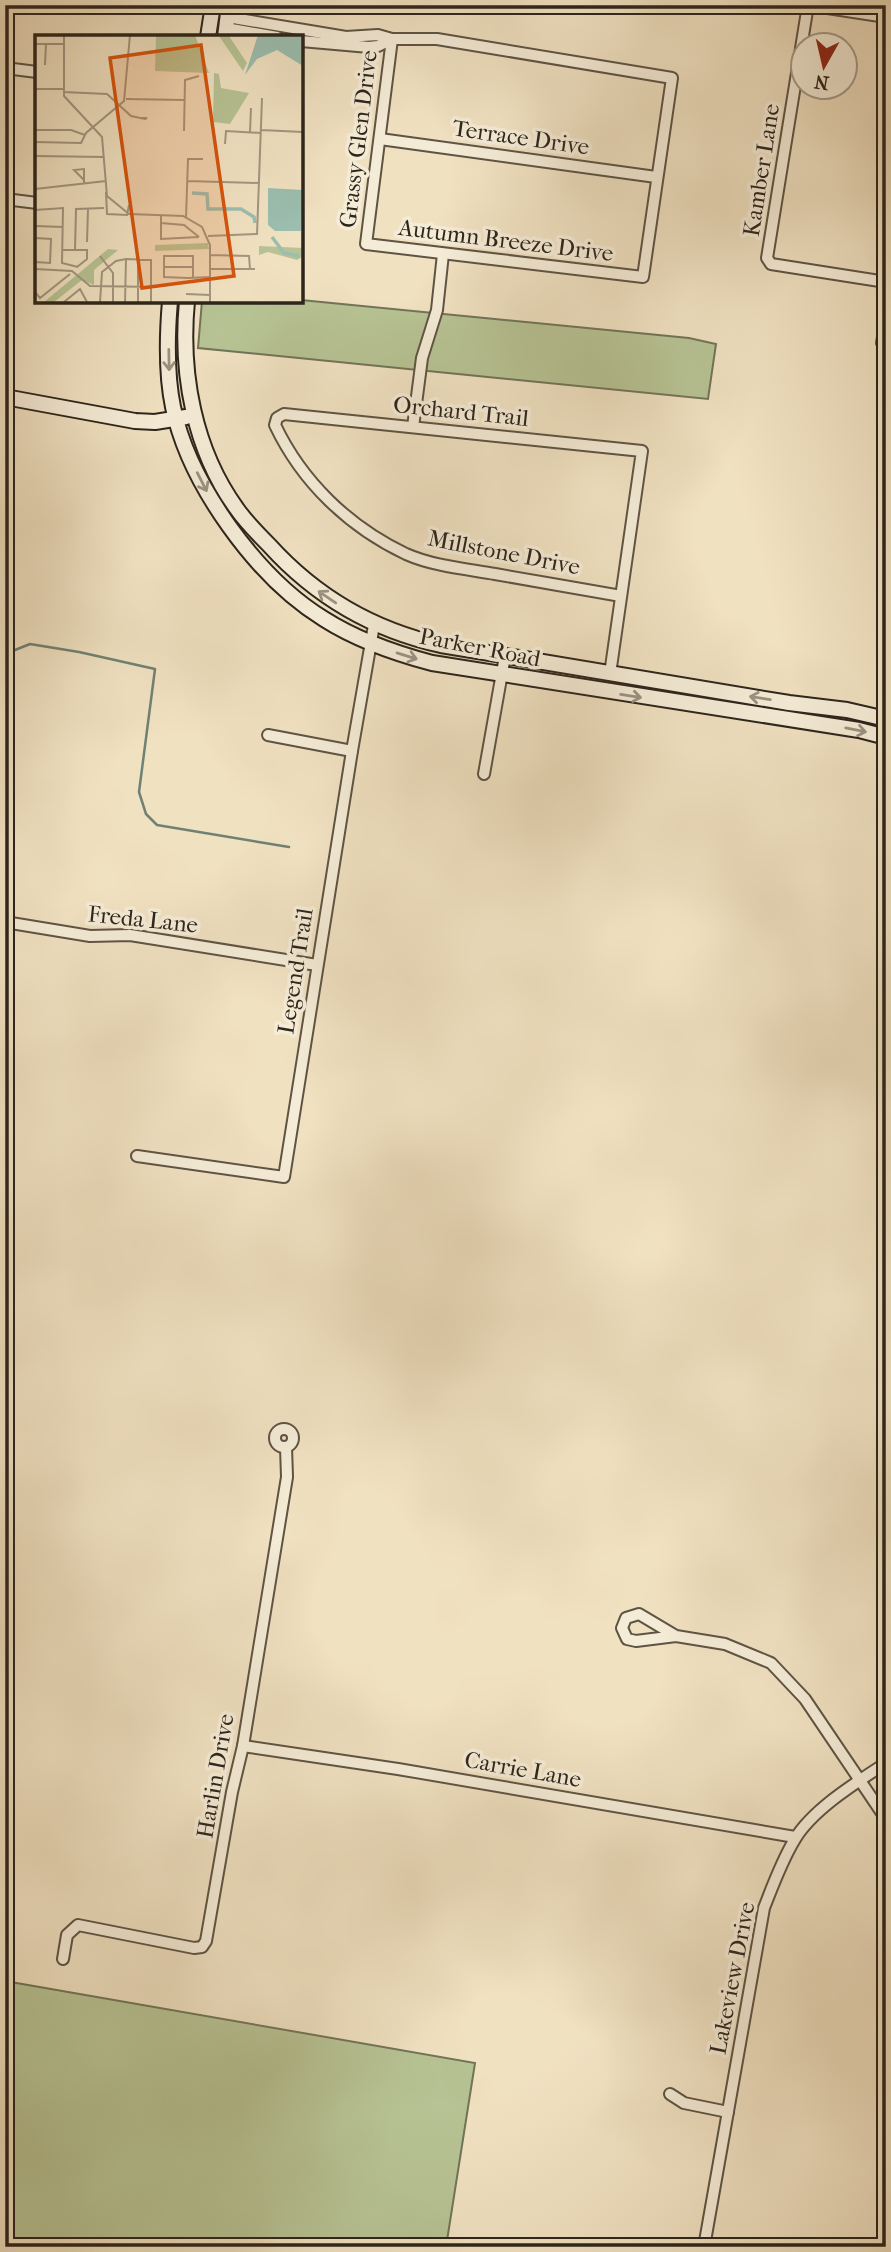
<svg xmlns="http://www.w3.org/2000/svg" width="891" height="2252" font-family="'IM FELL French Canon',serif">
<rect width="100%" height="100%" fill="#f0e1c1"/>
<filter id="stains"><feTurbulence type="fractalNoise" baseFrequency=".00286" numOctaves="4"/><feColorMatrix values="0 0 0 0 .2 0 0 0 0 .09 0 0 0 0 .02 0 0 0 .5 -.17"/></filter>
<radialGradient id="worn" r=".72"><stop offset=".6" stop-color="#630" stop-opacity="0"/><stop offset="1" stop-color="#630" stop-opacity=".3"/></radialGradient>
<g fill="#b7c394" stroke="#727458" stroke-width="2">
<path d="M 301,300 L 689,338 L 716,344 L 708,399 L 198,348 L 202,301 Z"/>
<path d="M 5,1981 L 475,2063 L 446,2247 L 15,2247 L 5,2213 Z"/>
</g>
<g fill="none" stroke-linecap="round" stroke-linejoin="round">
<path stroke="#6f8174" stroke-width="2.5" d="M 5,654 L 30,644 L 79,652 L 155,669 L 139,792 L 146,814 L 157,825 L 289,847"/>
<g stroke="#5e5444" stroke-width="14">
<g id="street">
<path d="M 808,5 L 767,258 L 771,264 L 886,282"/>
<path d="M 808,5 L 886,17"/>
<path d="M 227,17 L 346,37 L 378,35 L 392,39 L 437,39 L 672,78 L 643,277 L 366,244 L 392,39"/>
<path d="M 226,28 L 277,37"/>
<path d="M 301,41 L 369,47 L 378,46 L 392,39"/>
<path d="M 5,68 L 37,72"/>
<path d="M 380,139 L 656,177"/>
<path d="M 5,199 L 37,203"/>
<path d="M 882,343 L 886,318"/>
<path d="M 413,427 L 422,358 L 437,310 L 443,254"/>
<path d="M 610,674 L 642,451 L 284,414 L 277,418 L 275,425 C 302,482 349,527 406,554 C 433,566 466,569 495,574 C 537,581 579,589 621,596"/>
<path d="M 268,735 L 352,751"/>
<path d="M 484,774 L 505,656"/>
<path d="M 5,922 L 90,936 L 130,935 L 317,965"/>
<path d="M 137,1156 L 284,1177 L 352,751 L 374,625"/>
<circle cx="284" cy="1438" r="9"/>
<path d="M 676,1636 L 639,1614 L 626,1618 L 622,1628 L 627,1639 L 636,1641 L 676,1636 L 725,1644 L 771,1663 L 805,1699 L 886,1819"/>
<path d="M 243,1746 L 398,1769 L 795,1837"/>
<path d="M 63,1959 L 67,1935 L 78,1925 L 194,1948 L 202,1947 L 206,1941 L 232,1792 L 243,1746 L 287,1477 L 286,1447"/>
<path d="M 670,2094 L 684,2103 L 728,2112"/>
<path d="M 704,2247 L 764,1908 C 773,1885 782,1860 795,1839 C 813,1809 857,1782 886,1763"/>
</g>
</g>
<g stroke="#2d251b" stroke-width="18">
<g id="secondary">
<path d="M 208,37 L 213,5"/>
<path d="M 225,37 L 229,5"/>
<path d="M 170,301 C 167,336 166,373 173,407 C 189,484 257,578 324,619 C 357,640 394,653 432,663 L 859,730 L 886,737"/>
<path d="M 187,301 C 180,373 194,450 237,509 C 246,522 258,534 269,545 C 316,597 373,630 441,645 L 789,703 L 847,710 L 886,719"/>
<path d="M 5,397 L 135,421 L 155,422 L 186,417"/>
</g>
</g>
<use href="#street" stroke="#f5ecd7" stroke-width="10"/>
<use href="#secondary" stroke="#f5ecd7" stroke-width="14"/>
</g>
<defs><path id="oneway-shaft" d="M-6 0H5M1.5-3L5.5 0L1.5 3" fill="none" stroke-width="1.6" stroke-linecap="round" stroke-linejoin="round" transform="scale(1.75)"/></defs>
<g stroke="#9b9282">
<use href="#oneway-shaft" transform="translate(169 360) rotate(89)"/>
<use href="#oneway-shaft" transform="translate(202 482) rotate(63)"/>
<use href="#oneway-shaft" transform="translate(327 597) rotate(-146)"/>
<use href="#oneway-shaft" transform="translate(407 656) rotate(17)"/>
<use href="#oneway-shaft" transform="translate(631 696) rotate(9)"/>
<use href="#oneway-shaft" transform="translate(760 698) rotate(-171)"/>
<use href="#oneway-shaft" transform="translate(856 730) rotate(11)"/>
</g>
<g text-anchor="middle" stroke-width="7" stroke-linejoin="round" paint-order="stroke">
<g font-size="23" fill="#2d251b" stroke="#f5ecd7">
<text transform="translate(521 137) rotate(8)" y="8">Terrace Drive</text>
<text transform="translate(358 139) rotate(-83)" y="8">Grassy Glen Drive</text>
<text transform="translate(761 170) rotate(-81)" y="8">Kamber Lane</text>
<text transform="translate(506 240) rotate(7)" y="8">Autumn Breeze Drive</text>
<text transform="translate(461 411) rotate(6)" y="8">Orchard Trail</text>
<text transform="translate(504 552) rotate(11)" y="8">Millstone Drive</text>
<text transform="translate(480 647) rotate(11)" y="8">Parker Road</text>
<text transform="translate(143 919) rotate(6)" y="8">Freda Lane</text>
<text transform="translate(295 971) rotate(-81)" y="8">Legend Trail</text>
<text transform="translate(523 1769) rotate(10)" y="8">Carrie Lane</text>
<text transform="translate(215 1776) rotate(-80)" y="8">Harlin Drive</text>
<text transform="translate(732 1978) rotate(-79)" y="8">Lakeview Drive</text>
</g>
</g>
<g transform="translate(35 35)">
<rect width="268" height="268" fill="#f0e1c1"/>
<path d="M 121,0 L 160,0 L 174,38 L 120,36 ZM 184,1 L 194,1 L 212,28 L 208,36 ZM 179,38 L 184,39 L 186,53 L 214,58 L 195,89 L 178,87 ZM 173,208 L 174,214 L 120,216 L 120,210 ZM 224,211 L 268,213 L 267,222 L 262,225 L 233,217 L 224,220 ZM 73,214 L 83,215 L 59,235 L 59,250 L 47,245 L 19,267 L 9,267 Z" fill="#b7c394"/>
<path d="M 223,0 L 268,0 L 268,31 L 242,15 L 222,24 L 210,40 ZM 233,153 L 268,155 L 266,196 L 240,196 L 233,190 Z" fill="#9bbeaf"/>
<path fill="none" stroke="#9bbeaf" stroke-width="3.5" d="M 157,158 L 172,159 L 173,174 L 206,174 L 219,182 L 220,188M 237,202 L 249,218 L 264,221"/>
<path fill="none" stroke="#a2967f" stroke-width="2" d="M 29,0 L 29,61 L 67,102 L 72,161 L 94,179 L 148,181 L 167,192 L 175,210 L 175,267M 0,9 L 29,9M 10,30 L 11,9M 0,54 L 28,54M 28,57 L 72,59 L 96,81 L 110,84 L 112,83 L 106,83M 91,64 L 149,65M 0,95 L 36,95 L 50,100M 226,95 L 268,97M 149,96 L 150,45 L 164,41M 215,97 L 216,73M 0,107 L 46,108 L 51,98 L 89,66 L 95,0M 190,109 L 191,96 L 226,98M 0,121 L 69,122M 49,145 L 39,135 L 49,134 L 49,149M 152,146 L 225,148M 0,154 L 71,146M 71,157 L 72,179 L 92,180 L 94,170M 0,175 L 28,173 L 27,228 L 43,232M 126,180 L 126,204 L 164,202M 151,182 L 153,124 L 168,124M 126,188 L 149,190 L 164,202M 0,191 L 28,192M 173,201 L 222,199 L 227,63M 0,203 L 16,204 L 15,228 L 0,227M 52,207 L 53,174M 28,215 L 52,215 L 52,224 L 42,232M 40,215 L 41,174 L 69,173M 175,220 L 214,221 L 215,234M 65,221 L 78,238 L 78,267M 129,232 L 158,232M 0,234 L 37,236 L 55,251 L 122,252M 175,234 L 220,234M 158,242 L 158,221 L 129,221 L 129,242 L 153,243 L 175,242M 0,257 L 5,263 L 35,239M 151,259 L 175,260M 29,267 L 45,254 L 52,267M 65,267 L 67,237 L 81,226 L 91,224 L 116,225 L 116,267M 90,267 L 91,224M 103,267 L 103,218"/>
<path fill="#d5540e" fill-opacity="0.15" stroke="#d5540e" stroke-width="3.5" d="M 166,10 L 199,241 L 107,253 L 75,23 Z"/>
<rect width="268" height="268" fill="none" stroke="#2d251b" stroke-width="3.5"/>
</g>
<rect width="891" height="2252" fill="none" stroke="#f0e1c1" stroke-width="28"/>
<rect x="7" y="7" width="877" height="2238" fill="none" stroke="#2d251b" stroke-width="3.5"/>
<rect x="14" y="14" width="863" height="2224" fill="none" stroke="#2d251b" stroke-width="2"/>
<g transform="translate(824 66) rotate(188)"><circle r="33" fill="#f5ecd7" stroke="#a59c8c" stroke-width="2"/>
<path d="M0-5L12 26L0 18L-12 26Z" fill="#8f2418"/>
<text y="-10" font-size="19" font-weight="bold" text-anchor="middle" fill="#2d251b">N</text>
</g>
<rect width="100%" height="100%" filter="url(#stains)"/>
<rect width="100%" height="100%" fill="url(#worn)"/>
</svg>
